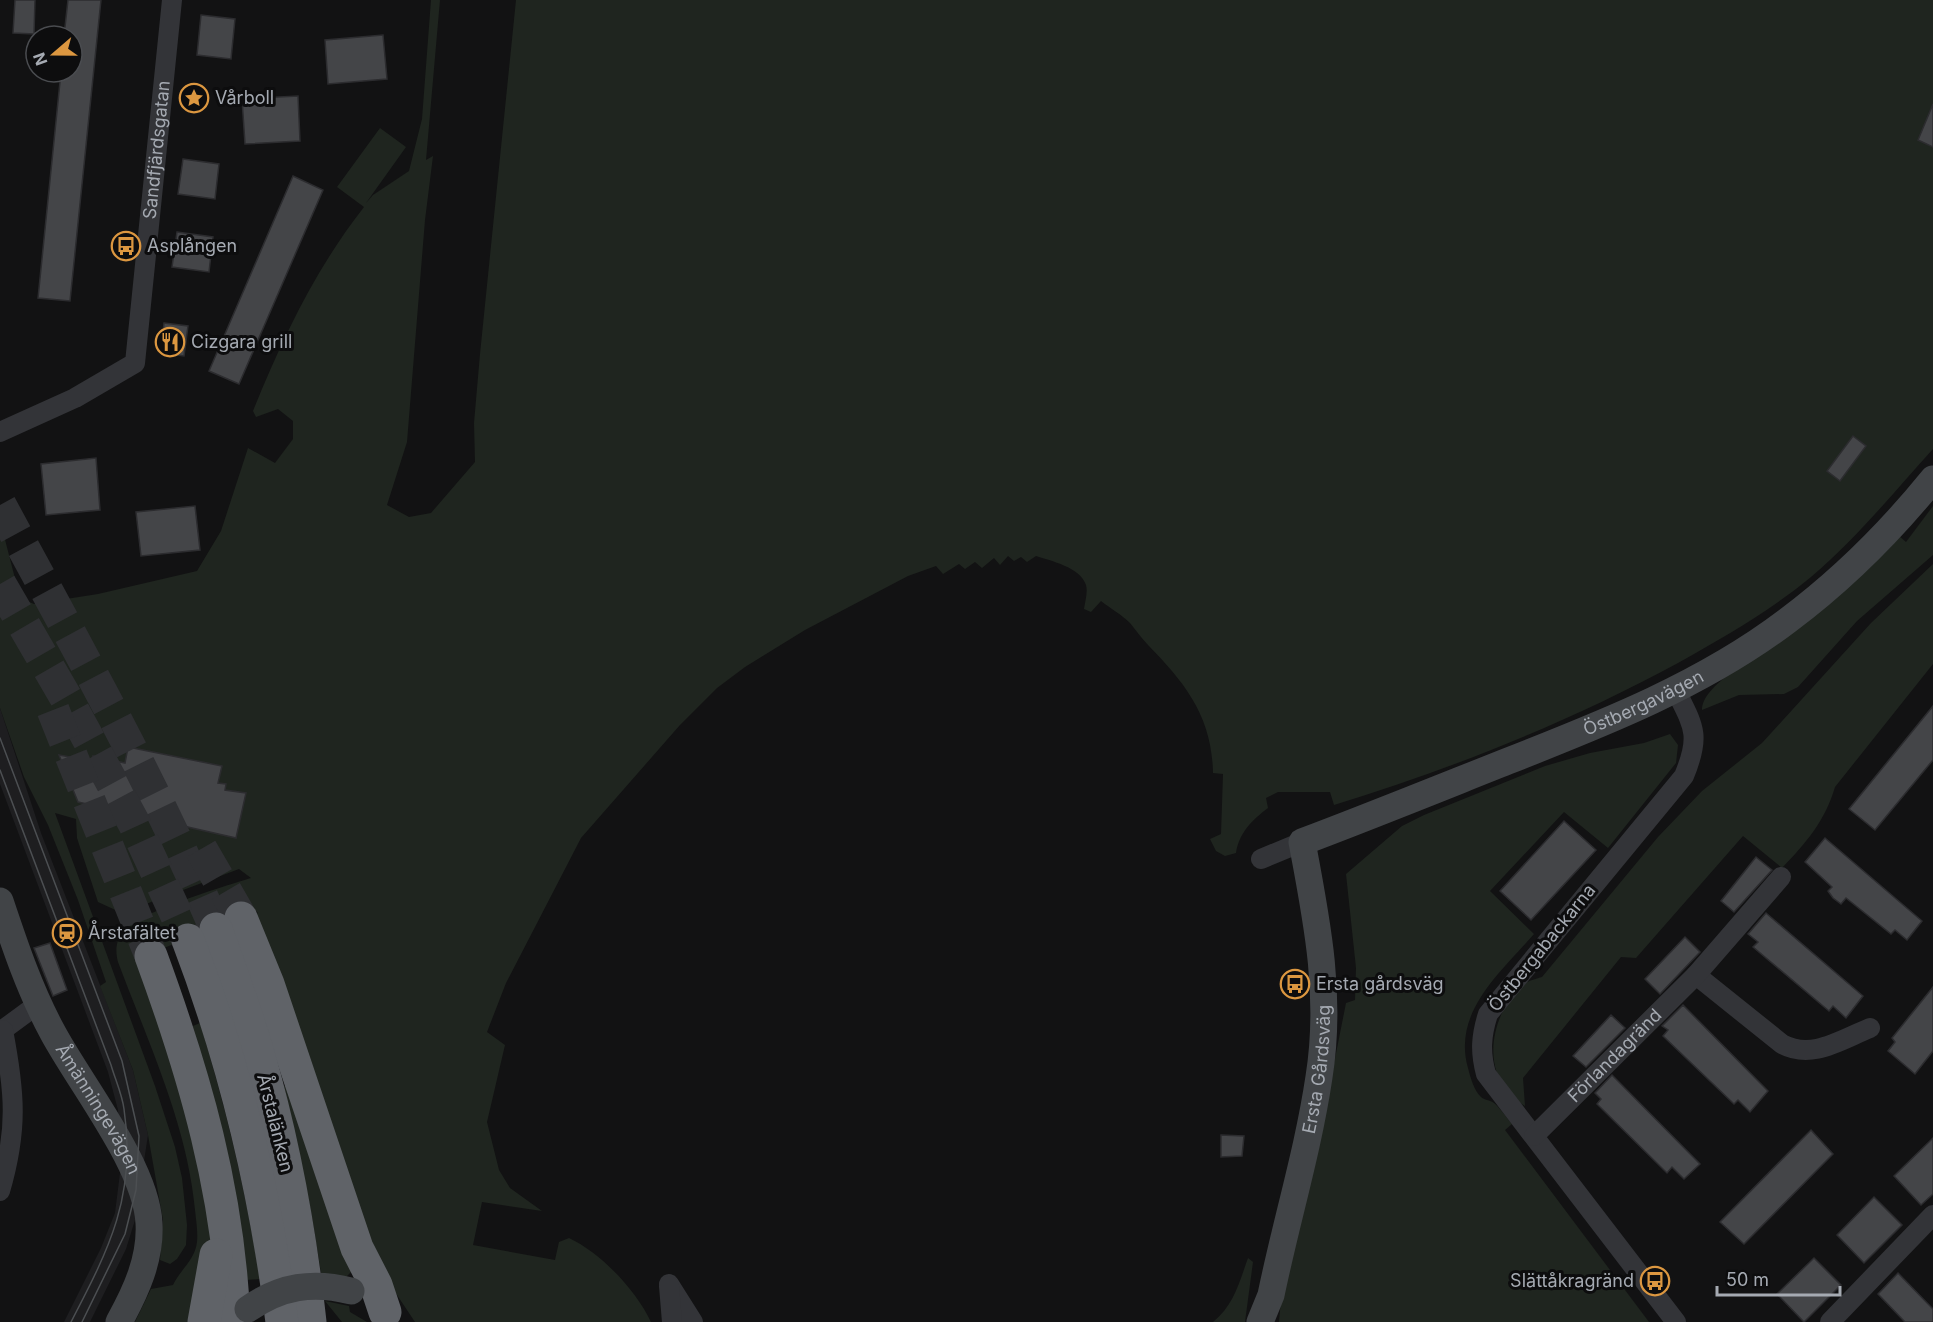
<svg xmlns="http://www.w3.org/2000/svg" width="1933" height="1322" font-family="Inter,sans-serif">
<rect width="100%" height="100%" fill="#121213"/>
<path fill="#1e1e20" d="M 0,708 L 41,833 L 133,1070 L 148,1135 L 135,1220 L 126,1249 L 90,1322 L 64,1322 L 101,1248 L 115,1213 L 120,1173 L 118,1110 L 108,1072 L 0,784 Z"/>
<g fill="#1f251f">
<path d="M 431,0 L 440,0 L 426,160 L 433,156 L 425,220 L 407,442 L 387,505 L 409,517 L 431,513 L 475,462 L 474,423 L 480,354 L 516,0 L 1933,0 L 1933,449 C 1894,492 1856,539 1811,577 C 1770,611 1724,637 1678,663 C 1569,722 1452,769 1334,805 L 1330,792 L 1278,792 L 1266,798 L 1268,808 C 1252,820 1239,833 1236,853 L 1225,856 L 1216,851 L 1210,839 L 1221,834 L 1223,774 L 1213,773 C 1212,716 1185,683 1148,645 C 1141,638 1136,630 1130,623 C 1122,615 1110,608 1101,601 L 1091,612 L 1084,609 C 1085,602 1088,592 1086,585 C 1080,567 1051,561 1036,556 L 1027,562 L 1021,557 L 1014,561 L 1008,556 L 1000,565 L 994,558 L 982,568 L 975,562 L 965,569 L 959,564 L 943,574 L 936,566 L 908,576 L 805,630 L 745,667 L 717,688 L 680,725 L 581,838 L 506,983 L 487,1032 L 505,1045 L 487,1122 L 499,1170 L 510,1188 L 542,1211 L 482,1202 L 473,1245 L 555,1260 L 559,1242 L 569,1238 C 601,1253 636,1290 651,1322 L 415,1322 L 379,1268 L 252,915 L 258,913 L 256,911 L 134,960 L 138,961 L 186,1097 L 212,1237 L 199,1322 L 135,1322 L 151,1289 L 173,1285 C 180,1270 195,1260 197,1242 C 198,1231 196,1220 195,1210 C 187,1124 148,1042 118,962 C 115,951 116,940 123,931 C 139,912 225,886 251,878 L 239,869 L 122,913 L 98,902 L 77,838 L 76,819 L 55,813 L 155,1086 L 175,1147 L 182,1178 L 187,1225 L 186,1245 L 177,1259 L 170,1264 L 160,1260 L 163,1220 L 148,1135 L 133,1070 L 100,986 L 106,982 L 78,900 L 48,825 L 24,777 L 0,708 L 0,520 L 20,598 L 34,604 L 98,594 L 197,571 L 221,531 L 248,448 L 275,463 L 293,439 L 293,421 L 278,409 L 256,417 L 253,411 C 282,339 316,268 364,207 L 337,187 L 380,128 L 406,147 L 366,203 L 373,195 L 409,171 L 422,119 Z"/>
<path d="M 1933,506 L 1933,555 L 1857,621 L 1798,687 L 1784,694 L 1739,695 L 1702,710 C 1702,697 1715,686 1724,678 L 1898,535 L 1906,542 Z"/>
<path d="M 1933,564 L 1933,664 L 1835,787 C 1825,821 1806,843 1782,868 L 1743,836 L 1636,958 L 1621,957 L 1523,1078 L 1525,1106 C 1519,1102 1511,1098 1507,1092 C 1482,1060 1494,1012 1521,986 C 1526,981 1536,979 1542,977 L 1658,837 L 1702,791 L 1762,743 L 1871,623 Z"/>
<path d="M 1670,734 L 1678,745 L 1676,763 L 1608,848 L 1564,812 L 1490,891 L 1534,934 C 1501,972 1452,1012 1468,1068 C 1470,1076 1474,1091 1481,1097 C 1484,1100 1490,1100 1494,1103 C 1500,1108 1506,1117 1512,1124 L 1505,1130 L 1649,1322 L 1279,1322 L 1283,1277 L 1317,1149 L 1346,1003 L 1355,1000 L 1356,968 L 1346,874 L 1402,826 L 1424,815 L 1545,766 L 1590,753 L 1644,743 Z"/>
<path d="M 200,1023 C 226,1108 246,1192 260,1279 L 246,1280 L 194,1057 L 193,1026 Z"/>
<path d="M 292,1083 L 356,1267 L 346,1277 L 321,1273 L 311,1211 L 284,1086 Z"/>
<path d="M 1248,1258 L 1253,1262 L 1245,1322 L 1213,1322 C 1234,1305 1239,1283 1248,1258 Z"/>
<path d="M 325,1301 L 349,1306 L 350,1312 L 367,1322 L 342,1322 Z"/>
</g>
<g fill="#444548" stroke="#2c2c2f" stroke-width="1.5">
<path d="M 15,0 L 35,0 L 34,34 L 13,33 Z"/>
<path d="M 68,0 L 101,0 L 70,301 L 38,298 L 61,72 L 72,72 L 72,36 L 64,36 Z"/>
<path d="M 201,15 L 235,19 L 231,59 L 197,55 Z"/>
<path d="M 383,35 L 387,79 L 328,84 L 325,40 Z"/>
<path d="M 298,96 L 300,141 L 245,144 L 242,99 Z"/>
<path d="M 1933,104 L 1933,147 L 1918,140 Z"/>
<path d="M 183,159 L 219,164 L 215,199 L 178,194 Z"/>
<path d="M 293,176 L 323,190 L 239,384 L 209,371 Z"/>
<path d="M 177,232 L 213,237 L 209,272 L 172,267 Z"/>
<path d="M 164,323 L 188,326 L 184,356 L 161,353 Z"/>
<path d="M 1853,436 L 1866,446 L 1840,481 L 1827,471 Z"/>
<path d="M 96,458 L 100,510 L 46,515 L 41,464 Z"/>
<path d="M 195,506 L 200,550 L 141,556 L 136,512 Z"/>
<path d="M 1933,706 L 1933,760 L 1875,830 L 1849,809 Z"/>
<path d="M 128,747 L 222,766 L 218,783 L 226,784 L 225,790 L 246,793 L 236,838 L 78,802 L 59,755 L 92,761 L 93,756 L 125,763 Z"/>
<path d="M 1564,821 L 1596,850 L 1531,920 L 1500,891 Z"/>
<path d="M 1825,838 L 1922,921 L 1907,940 L 1895,930 L 1891,934 L 1846,898 L 1841,904 L 1833,898 L 1828,891 L 1832,887 L 1805,862 Z"/>
<path d="M 1756,857 L 1772,870 L 1734,912 L 1721,901 Z"/>
<path d="M 1766,913 L 1863,996 L 1846,1018 L 1833,1006 L 1829,1011 L 1753,947 L 1758,942 L 1748,934 Z"/>
<path d="M 1685,937 L 1700,952 L 1660,994 L 1645,979 Z"/>
<path d="M 50,943 L 67,990 L 53,996 L 34,948 Z"/>
<path d="M 1933,987 L 1933,1051 L 1915,1074 L 1888,1051 L 1895,1042 L 1892,1038 Z"/>
<path d="M 1683,1005 L 1768,1091 L 1750,1112 L 1738,1100 L 1734,1104 L 1663,1036 L 1668,1030 L 1662,1026 Z"/>
<path d="M 1611,1015 L 1625,1028 L 1586,1067 L 1573,1056 Z"/>
<path d="M 1612,1075 L 1700,1164 L 1684,1179 L 1672,1167 L 1667,1173 L 1597,1104 L 1601,1099 L 1595,1093 Z"/>
<path d="M 1811,1130 L 1833,1154 L 1744,1244 L 1720,1222 Z"/>
<path d="M 1221,1135 L 1244,1136 L 1242,1156 L 1221,1157 Z"/>
<path d="M 1933,1138 L 1933,1194 L 1921,1205 L 1894,1176 Z"/>
<path d="M 1874,1197 L 1902,1225 L 1864,1263 L 1837,1235 Z"/>
<path d="M 1814,1258 L 1841,1285 L 1804,1322 L 1777,1294 Z"/>
<path d="M 1898,1273 L 1933,1309 L 1933,1322 L 1905,1322 L 1878,1294 Z"/>
</g>
<g fill="none" stroke-linecap="round" stroke-linejoin="round">
<g stroke="#2f3033" stroke-width="33" stroke-dasharray="33 16" stroke-linecap="butt">
<path d="M 0,505 C 76,645 153,782 216,929"/>
<path d="M 0,584 L 69,703 L 135,825 L 188,940"/>
<path d="M 53,710 L 151,956"/>
<path d="M 201,849 L 241,918"/>
</g>
<g stroke="#333438" stroke-width="20">
<path id="s1" d="M 0,432 L 75,398 L 135,363 L 172,0"/>
<path d="M 1675,689 C 1694,727 1701,735 1684,776 L 1488,1014 C 1481,1036 1480,1052 1486,1074 L 1676,1322"/>
<path d="M 1261,859 L 1302,842"/>
<path d="M 1696,975 L 1782,1044 C 1812,1060 1840,1040 1870,1028"/>
<path d="M 0,1032 L 38,1004"/>
<path id="s2" d="M 1534,1136 L 1696,975 L 1781,877"/>
<path d="M 0,1191 C 18,1129 15,1093 3,1030"/>
<path d="M 669,1284 L 693,1322"/>
<path d="M 669,1286 L 672,1322"/>
<path d="M 1830,1322 L 1933,1215"/>
</g>
<g stroke="#414447" stroke-width="27">
<path id="s3" d="M 0,901 C 15,946 30,991 53,1033 C 81,1085 146,1166 149,1223 C 151,1259 136,1291 119,1322"/>
<path id="s4" d="M 1260,1322 L 1271,1295 C 1286,1222 1308,1151 1319,1077 C 1332,996 1317,921 1302,842 C 1371,816 1440,788 1508,761 C 1605,723 1704,684 1787,621 C 1842,580 1890,532 1933,479"/>
</g>
<g stroke="#606368" stroke-width="33">
<path d="M 241,918 L 268,984 L 357,1248 L 376,1285 L 385,1312"/>
<path d="M 216,929 C 230,969 245,1009 257,1050 C 283,1139 300,1230 310,1322"/>
<path d="M 188,940 C 236,1066 265,1189 282,1322"/>
<path d="M 151,956 C 195,1076 229,1193 234,1322"/>
<path d="M 204,1322 L 216,1255"/>
</g>
<g stroke="#4c4f52" stroke-width="1.5">
<path d="M 0,738 L 122,1061 L 139,1136 L 136,1190 L 125,1234 L 82,1322"/>
<path d="M 0,770 L 111,1065 C 115,1079 122,1094 124,1109 C 137,1195 109,1249 71,1322"/>
</g>
<path stroke="#414447" stroke-width="27" d="M 248,1309 C 281,1286 313,1281 351,1291"/>
</g>
<defs>
<g id="sight-ring" transform="scale(1.5)"><circle r="9.5" fill="#0d0d0e" stroke="#dc9740" stroke-width="1.5"/><path d="M0-6L1.8-2.2L6-1.7L2.9 1.2L3.7 5.4L0 3.3L-3.7 5.4L-2.9 1.2L-6-1.7L-1.8-2.2Z" fill="#dc9740"/></g>
<g id="bus-ring" transform="scale(1.5)"><circle r="9.5" fill="#0d0d0e" stroke="#dc9740" stroke-width="1.5"/><path d="M-5-6H5V4H4V6H2V4H-2V6H-4V4H-5ZM-3.5-4V0h7V-4ZM-3.5 1.2v1.5H-2V1.2ZM2 1.2v1.5H3.5V1.2Z" fill="#dc9740"/></g>
<g id="restaurant-ring" transform="scale(1.5)"><circle r="9.5" fill="#0d0d0e" stroke="#dc9740" stroke-width="1.5"/><path d="M-5-6h1v4h1v-4h1v4h1v-4h1v5L-1.5 .5V6h-2V.5L-5-1ZM5-6V6H3V1.5H1.5Q1.5-4 5-6Z" fill="#dc9740"/></g>
<g id="station-ring" transform="scale(1.5)"><circle r="9.5" fill="#0d0d0e" stroke="#dc9740" stroke-width="1.5"/><path d="M-3-6H3Q5-6 5-4V2Q5 4 3 4L4.5 6H3L1.5 4h-3L-3 6H-4.5L-3 4Q-5 4-5 2V-4Q-5-6-3-6ZM-3.5-4v3h7v-3ZM-3.5 1v1.5H-2V1ZM2 1v1.5H3.5V1Z" fill="#dc9740"/></g>
</defs>
<g fill-rule="evenodd">
<use href="#sight-ring" x="194" y="98"/>
<use href="#bus-ring" x="126" y="246"/>
<use href="#restaurant-ring" x="170" y="342"/>
<use href="#station-ring" x="67" y="933"/>
<use href="#bus-ring" x="1295" y="984"/>
<use href="#bus-ring" x="1655" y="1281"/>
</g>
<g text-anchor="middle" stroke-width="6" stroke-linejoin="round" paint-order="stroke">
<g font-size="18" fill="#a5aab2" stroke="#0d0d0e" text-anchor="start">
<text x="215" y="104">Vårboll</text>
<text x="147" y="252">Asplången</text>
<text x="191" y="348">Cizgara grill</text>
<text x="88" y="939">Årstafältet</text>
<text x="1316" y="990">Ersta gårdsväg</text>
<text x="1634" y="1287" text-anchor="end">Slättåkragränd</text>
</g>
<g font-size="18" fill="#a5aab2" stroke="#0d0d0e">
<text dy="6" stroke="none"><textPath href="#s1" startOffset="366">Sandfjärdsgatan</textPath></text>
<text dy="6" stroke="none"><textPath href="#s4" startOffset="858">Östbergavägen</textPath></text>
<text transform="translate(1542 948) rotate(-51)" y="6">Östbergabackarna</text>
<text dy="6" stroke="none"><textPath href="#s2" startOffset="114">Förlandagränd</textPath></text>
<text dy="6" stroke="none"><textPath href="#s4" startOffset="260">Ersta Gårdsväg</textPath></text>
<text dy="6" stroke="none"><textPath href="#s3" startOffset="231">Åmänningevägen</textPath></text>
<text transform="translate(275 1123) rotate(76)" y="6">Årstalänken</text>
</g>
</g>
<g transform="translate(54 54) rotate(250)"><circle r="28" fill="#0d0d0e" stroke="#4a4c50" stroke-width="1.5"/>
<path d="M0-4.5L10 22L0 15L-10 22Z" fill="#dc9740"/>
<text y="-9" font-size="16" font-weight="bold" text-anchor="middle" fill="#a5aab2">N</text>
</g>
<path d="M1717 1286v9h123v-9" fill="none" stroke="#a5aab2" stroke-width="3"/>
<text x="1726" y="1286" font-size="18" fill="#a5aab2" stroke="#0d0d0e" stroke-width="4.5" paint-order="stroke">50 m</text>
</svg>
